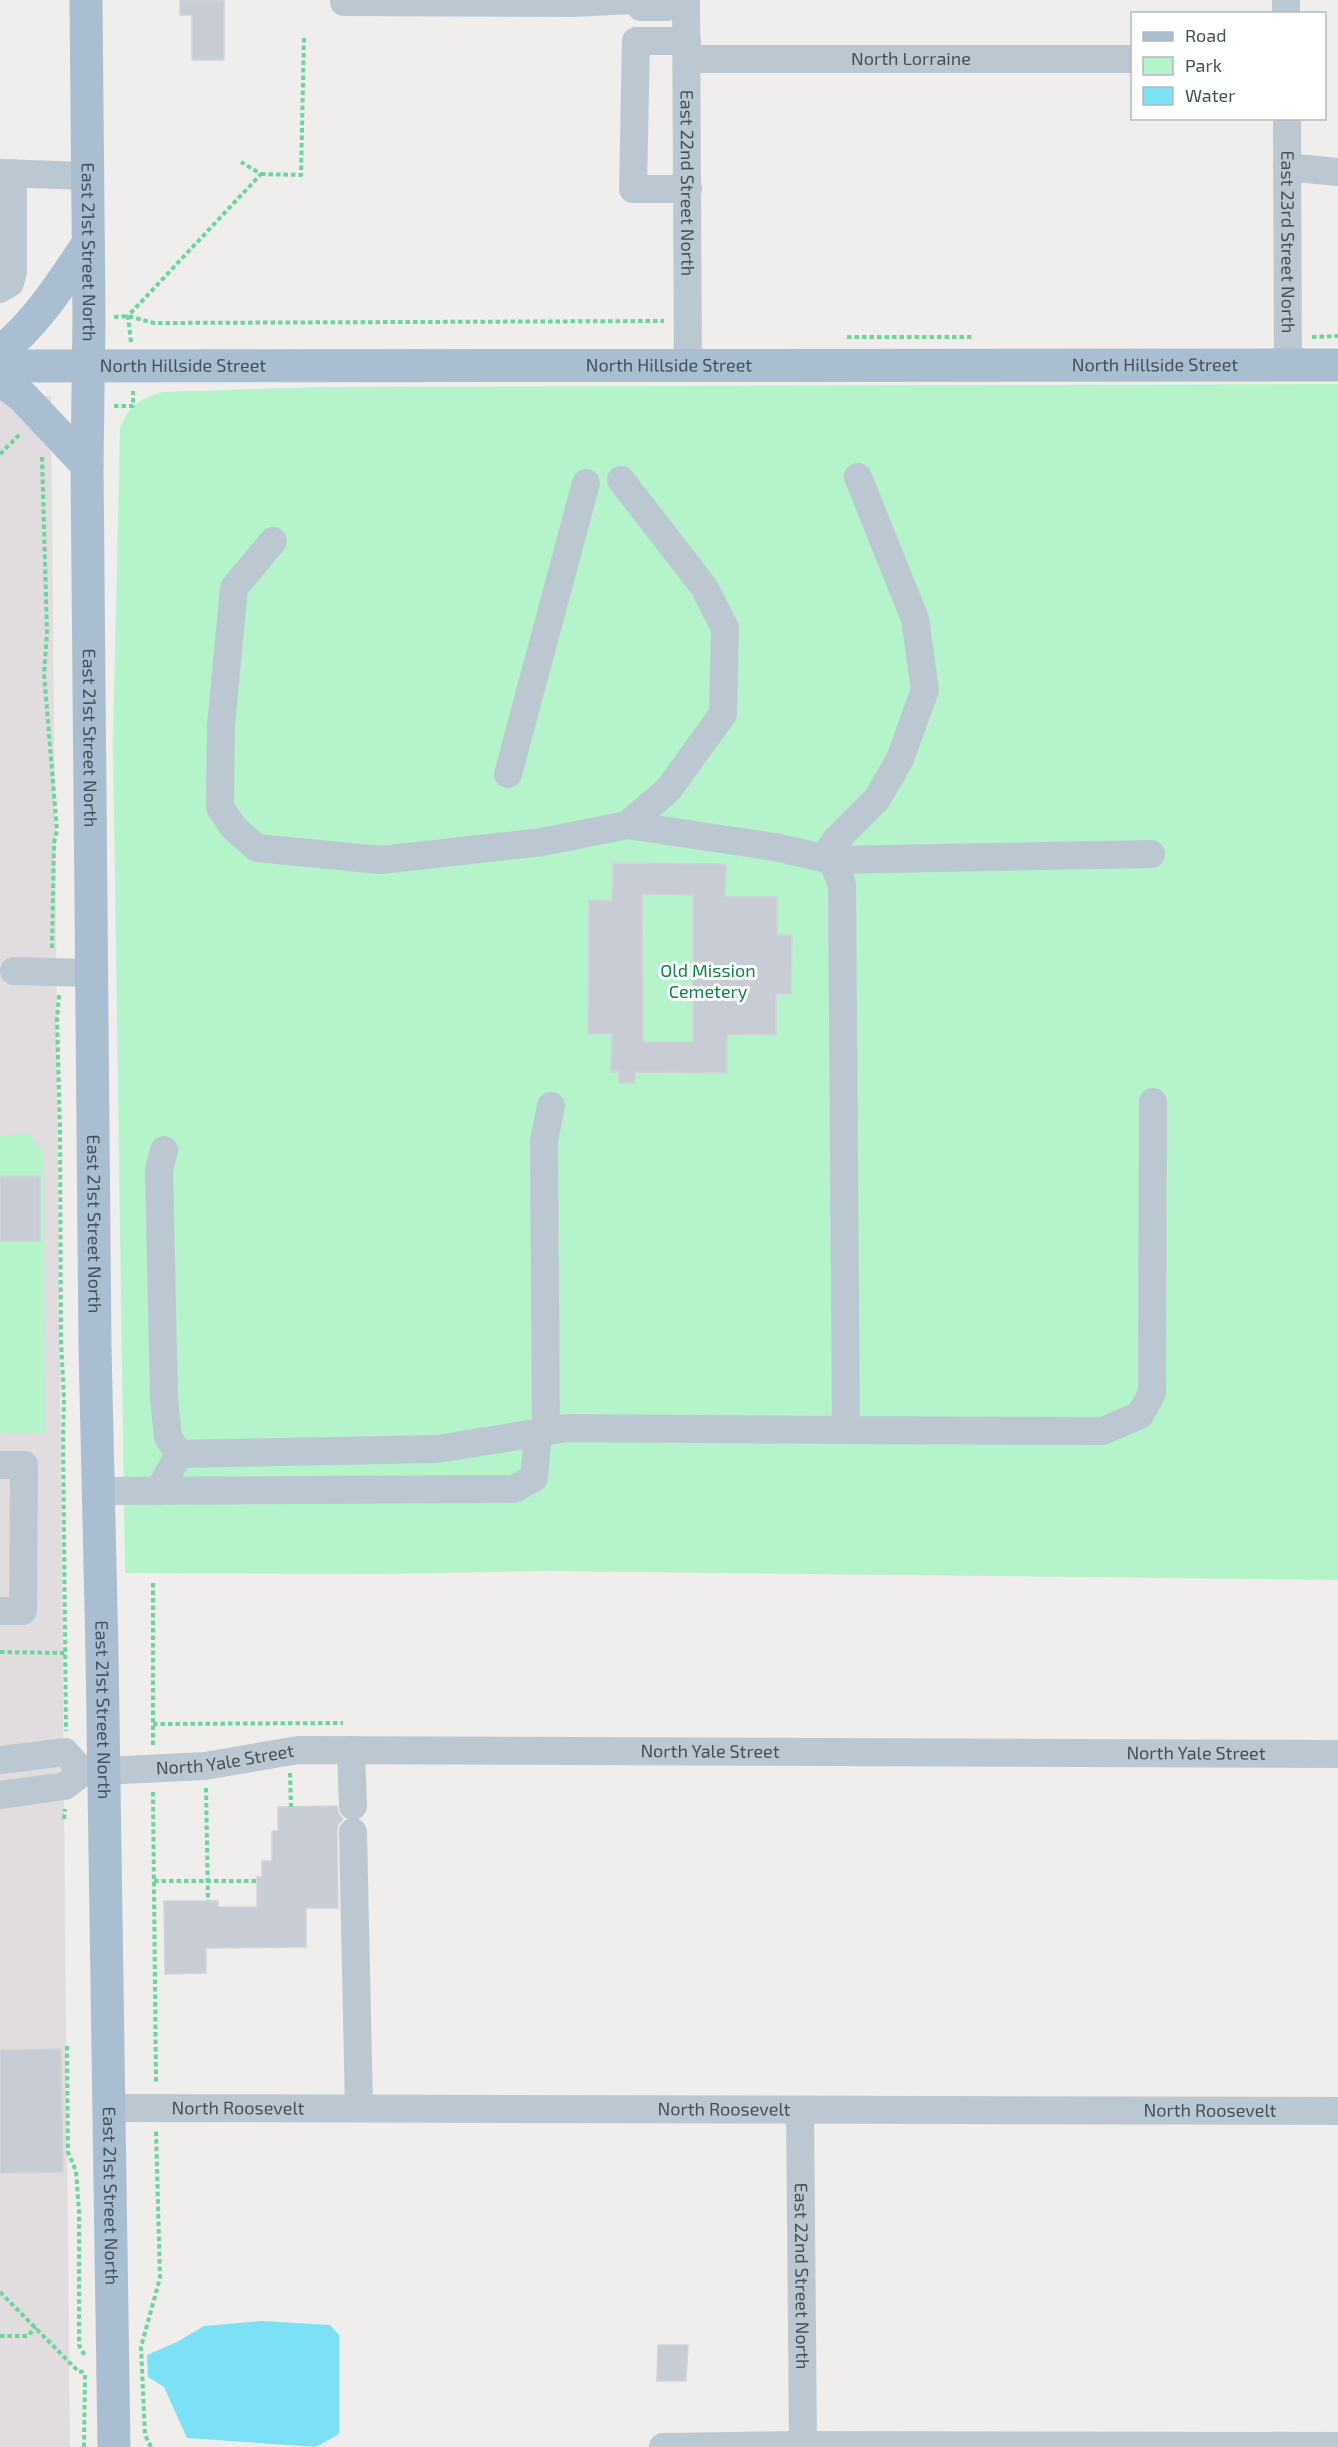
<svg xmlns="http://www.w3.org/2000/svg" width="1338" height="2447" font-family="'Exo 2',sans-serif">
<rect width="100%" height="100%" fill="#f0eded"/>
<path fill="#e1dddf" d="M 0,396 L 51,396 L 70,2447 L 0,2447 Z"/>
<g fill="#b5f3cb">
<path d="M 1338,384 L 1338,1580 L 546,1571 L 377,1574 L 125,1573 L 113,743 L 120,428 C 130,404 138,400 162,392 L 321,387 Z"/>
<path d="M 29,1134 L 44,1153 L 45,1433 L 0,1434 L 0,1135 Z"/>
</g>
<path fill="#7de1f5" d="M 262,2321 L 330,2325 L 339,2335 L 339,2434 L 316,2447 L 187,2438 L 164,2387 L 148,2377 L 147,2355 L 177,2342 L 204,2326 Z"/>
<g fill="#c8ccd4" stroke="#d0d3da" stroke-width="1.5" fill-rule="evenodd">
<path d="M 180,0 L 224,0 L 224,60 L 192,60 L 192,15 L 180,15 Z"/>
<path d="M 613,863 L 726,864 L 725,897 L 777,897 L 777,935 L 792,935 L 791,994 L 776,994 L 776,1035 L 727,1034 L 727,1073 L 635,1072 L 635,1083 L 619,1083 L 619,1072 L 611,1072 L 612,1034 L 588,1034 L 589,900 L 612,901 ZM 642,894 L 693,895 L 693,1042 L 643,1042 Z"/>
<rect x="0" y="1176" width="40" height="65"/>
<path d="M 337,1806 L 339,1814 L 343,1819 L 338,1825 L 337,1832 L 338,1908 L 306,1908 L 306,1947 L 206,1948 L 206,1973 L 165,1974 L 164,1901 L 218,1901 L 218,1907 L 257,1907 L 257,1877 L 262,1877 L 262,1861 L 272,1861 L 272,1831 L 278,1831 L 278,1807 Z"/>
<path d="M 61,2049 L 63,2172 L 0,2173 L 0,2050 Z"/>
<path d="M 658,2345 L 688,2345 L 686,2381 L 657,2381 Z"/>
</g>
<g fill="none" stroke-linecap="round" stroke-linejoin="round">
<g stroke="#6ad59c" stroke-width="4" stroke-dasharray="4.5 3" stroke-linecap="butt">
<path d="M 261,174 L 301,175 L 304,35"/>
<path d="M 114,317 L 128,316 L 154,323 L 664,321"/>
<path d="M 847,337 L 974,337"/>
<path d="M 1312,337 L 1338,336"/>
<path d="M 131,342 L 128,316 L 261,174 L 241,162"/>
<path d="M 114,406 L 133,406 L 133,391"/>
<path d="M 0,454 L 21,433"/>
<path d="M 42,457 L 47,633 L 44,674 L 57,830 L 54,843 L 52,949"/>
<path d="M 59,995 L 57,1019 L 60,1130 L 61,1340 L 64,1400 L 63,1437 L 66,1731"/>
<path d="M 153,1583 L 153,1745"/>
<path d="M 0,1652 L 65,1653"/>
<path d="M 153,1724 L 343,1723"/>
<path d="M 290,1773 L 291,1807"/>
<path d="M 206,1788 L 208,1901"/>
<path d="M 153,1792 L 156,2084"/>
<path d="M 64,1819 L 65,1809"/>
<path d="M 154,1881 L 257,1881"/>
<path d="M 67,2046 L 68,2152 L 76,2171 L 79,2211 L 79,2345 L 85,2356"/>
<path d="M 0,2292 L 79,2372 L 86,2371"/>
<path d="M 0,2336 L 28,2336 L 36,2327"/>
<path d="M 84,2447 L 85,2373"/>
<path d="M 151,2447 L 145,2435 L 141,2347 L 160,2278 L 156,2131"/>
</g>
<g stroke="#bbc8d1" stroke-width="28">
<path d="M 344,0 L 344,2 L 573,3 L 633,0"/>
<path d="M 634,0 L 641,7 L 667,7 L 675,0"/>
<path id="s1" d="M 686,0 L 688,365"/>
<path d="M 1286,0 L 1286,14"/>
<path d="M 687,41 L 636,41 L 633,189 L 688,189"/>
<path id="s2" d="M 687,59 L 1132,59"/>
<path id="s3" d="M 1287,118 L 1288,365"/>
<path d="M 1287,167 L 1338,172"/>
<path d="M 0,173 L 87,176"/>
<path d="M 0,289 L 10,283 L 13,272 L 13,173"/>
<path d="M 621,480 L 704,587 L 725,628 L 723,714 L 668,790 L 627,825"/>
<path d="M 273,541 L 234,588 L 221,725 L 220,807 L 233,827 L 257,848 L 381,860 L 542,842 L 627,825 L 775,847 L 832,860 L 842,884 L 846,1430 L 1103,1431 L 1140,1415 L 1152,1393 L 1153,1102"/>
<path d="M 508,774 L 586,483"/>
<path d="M 824,858 L 836,840 L 877,799 L 900,759 L 925,690 L 915,619 L 858,477"/>
<path d="M 832,860 L 1151,854"/>
<path d="M 14,971 L 92,973"/>
<path d="M 164,1150 L 159,1170 L 164,1399 L 168,1437 L 179,1454"/>
<path d="M 546,1432 L 544,1141 L 551,1106"/>
<path d="M 0,1465 L 24,1465 L 23,1611 L 0,1611"/>
<path d="M 98,1491 L 514,1489 L 534,1478 L 538,1434"/>
<path d="M 159,1491 L 179,1454 L 437,1449 L 567,1428 L 846,1430"/>
<path d="M 351,1750 L 353,1806"/>
<path d="M 0,1760 L 65,1752 L 83,1772"/>
<path id="s4" d="M 0,1795 L 65,1786 L 83,1772 L 205,1766 L 298,1750 L 1338,1754"/>
<path d="M 353,1832 L 359,2108"/>
<path id="s5" d="M 109,2108 L 1338,2111"/>
<path id="s6" d="M 800,2110 L 803,2445"/>
<path d="M 663,2447 L 803,2445 L 1338,2446"/>
</g>
<g stroke="#a9bed0" stroke-width="33">
<path id="s7" d="M 86,0 L 89,318 L 87,465 L 95,1347 L 102,1653 L 114,2447"/>
<path d="M 0,352 C 37,323 62,282 88,244"/>
<path id="s8" d="M 0,366 L 1338,365"/>
<path d="M 0,379 L 23,397 L 87,465"/>
</g>
</g>
<g text-anchor="middle" stroke-width="6" stroke-linejoin="round" paint-order="stroke">
<g font-size="18" fill="#43515c" stroke="#fff">
<text dy="6" stroke="none"><textPath href="#s2" startOffset="224">North Lorraine</textPath></text>
<text dy="6" stroke="none"><textPath href="#s1" startOffset="183">East 22nd Street North</textPath></text>
<text dy="6" stroke="none"><textPath href="#s3" startOffset="124">East 23rd Street North</textPath></text>
<text dy="6" stroke="none"><textPath href="#s7" startOffset="252">East 21st Street North</textPath></text>
<text dy="6" stroke="none"><textPath href="#s8" startOffset="183">North Hillside Street</textPath></text>
<text dy="6" stroke="none"><textPath href="#s8" startOffset="669">North Hillside Street</textPath></text>
<text dy="6" stroke="none"><textPath href="#s8" startOffset="1155">North Hillside Street</textPath></text>
<text dy="6" stroke="none"><textPath href="#s7" startOffset="738">East 21st Street North</textPath></text>
<text dy="6" stroke="none"><textPath href="#s7" startOffset="1224">East 21st Street North</textPath></text>
<text dy="6" stroke="none"><textPath href="#s7" startOffset="1710">East 21st Street North</textPath></text>
<text dy="6" stroke="none"><textPath href="#s4" startOffset="717">North Yale Street</textPath></text>
<text dy="6" stroke="none"><textPath href="#s4" startOffset="1203">North Yale Street</textPath></text>
<text dy="6" stroke="none"><textPath href="#s4" startOffset="231">North Yale Street</textPath></text>
<text dy="6" stroke="none"><textPath href="#s5" startOffset="129">North Roosevelt</textPath></text>
<text dy="6" stroke="none"><textPath href="#s5" startOffset="615">North Roosevelt</textPath></text>
<text dy="6" stroke="none"><textPath href="#s5" startOffset="1101">North Roosevelt</textPath></text>
<text dy="6" stroke="none"><textPath href="#s7" startOffset="2196">East 21st Street North</textPath></text>
<text dy="6" stroke="none"><textPath href="#s6" startOffset="166">East 22nd Street North</textPath></text>
</g>
<g font-size="18" fill="#0c8544" stroke="#fff">
<text x="708" y="977">Old Mission<tspan x="708" dy="21">Cemetery</tspan></text>
</g>
</g>
<rect x="1131" y="12" width="195" height="108" fill="#ffffff" stroke="#b4b9be" stroke-width="1.5"/>
<rect x="1143" y="32" width="30" height="9" fill="#a9bed0" stroke="#b4b9be" stroke-width="1.5"/>
<text x="1185" y="42" font-size="18" fill="#43515c">Road</text>
<rect x="1143" y="57" width="30" height="18" fill="#b5f3cb" stroke="#b4b9be" stroke-width="1.5"/>
<text x="1185" y="72" font-size="18" fill="#43515c">Park</text>
<rect x="1143" y="87" width="30" height="18" fill="#7de1f5" stroke="#b4b9be" stroke-width="1.5"/>
<text x="1185" y="102" font-size="18" fill="#43515c">Water</text>
</svg>
